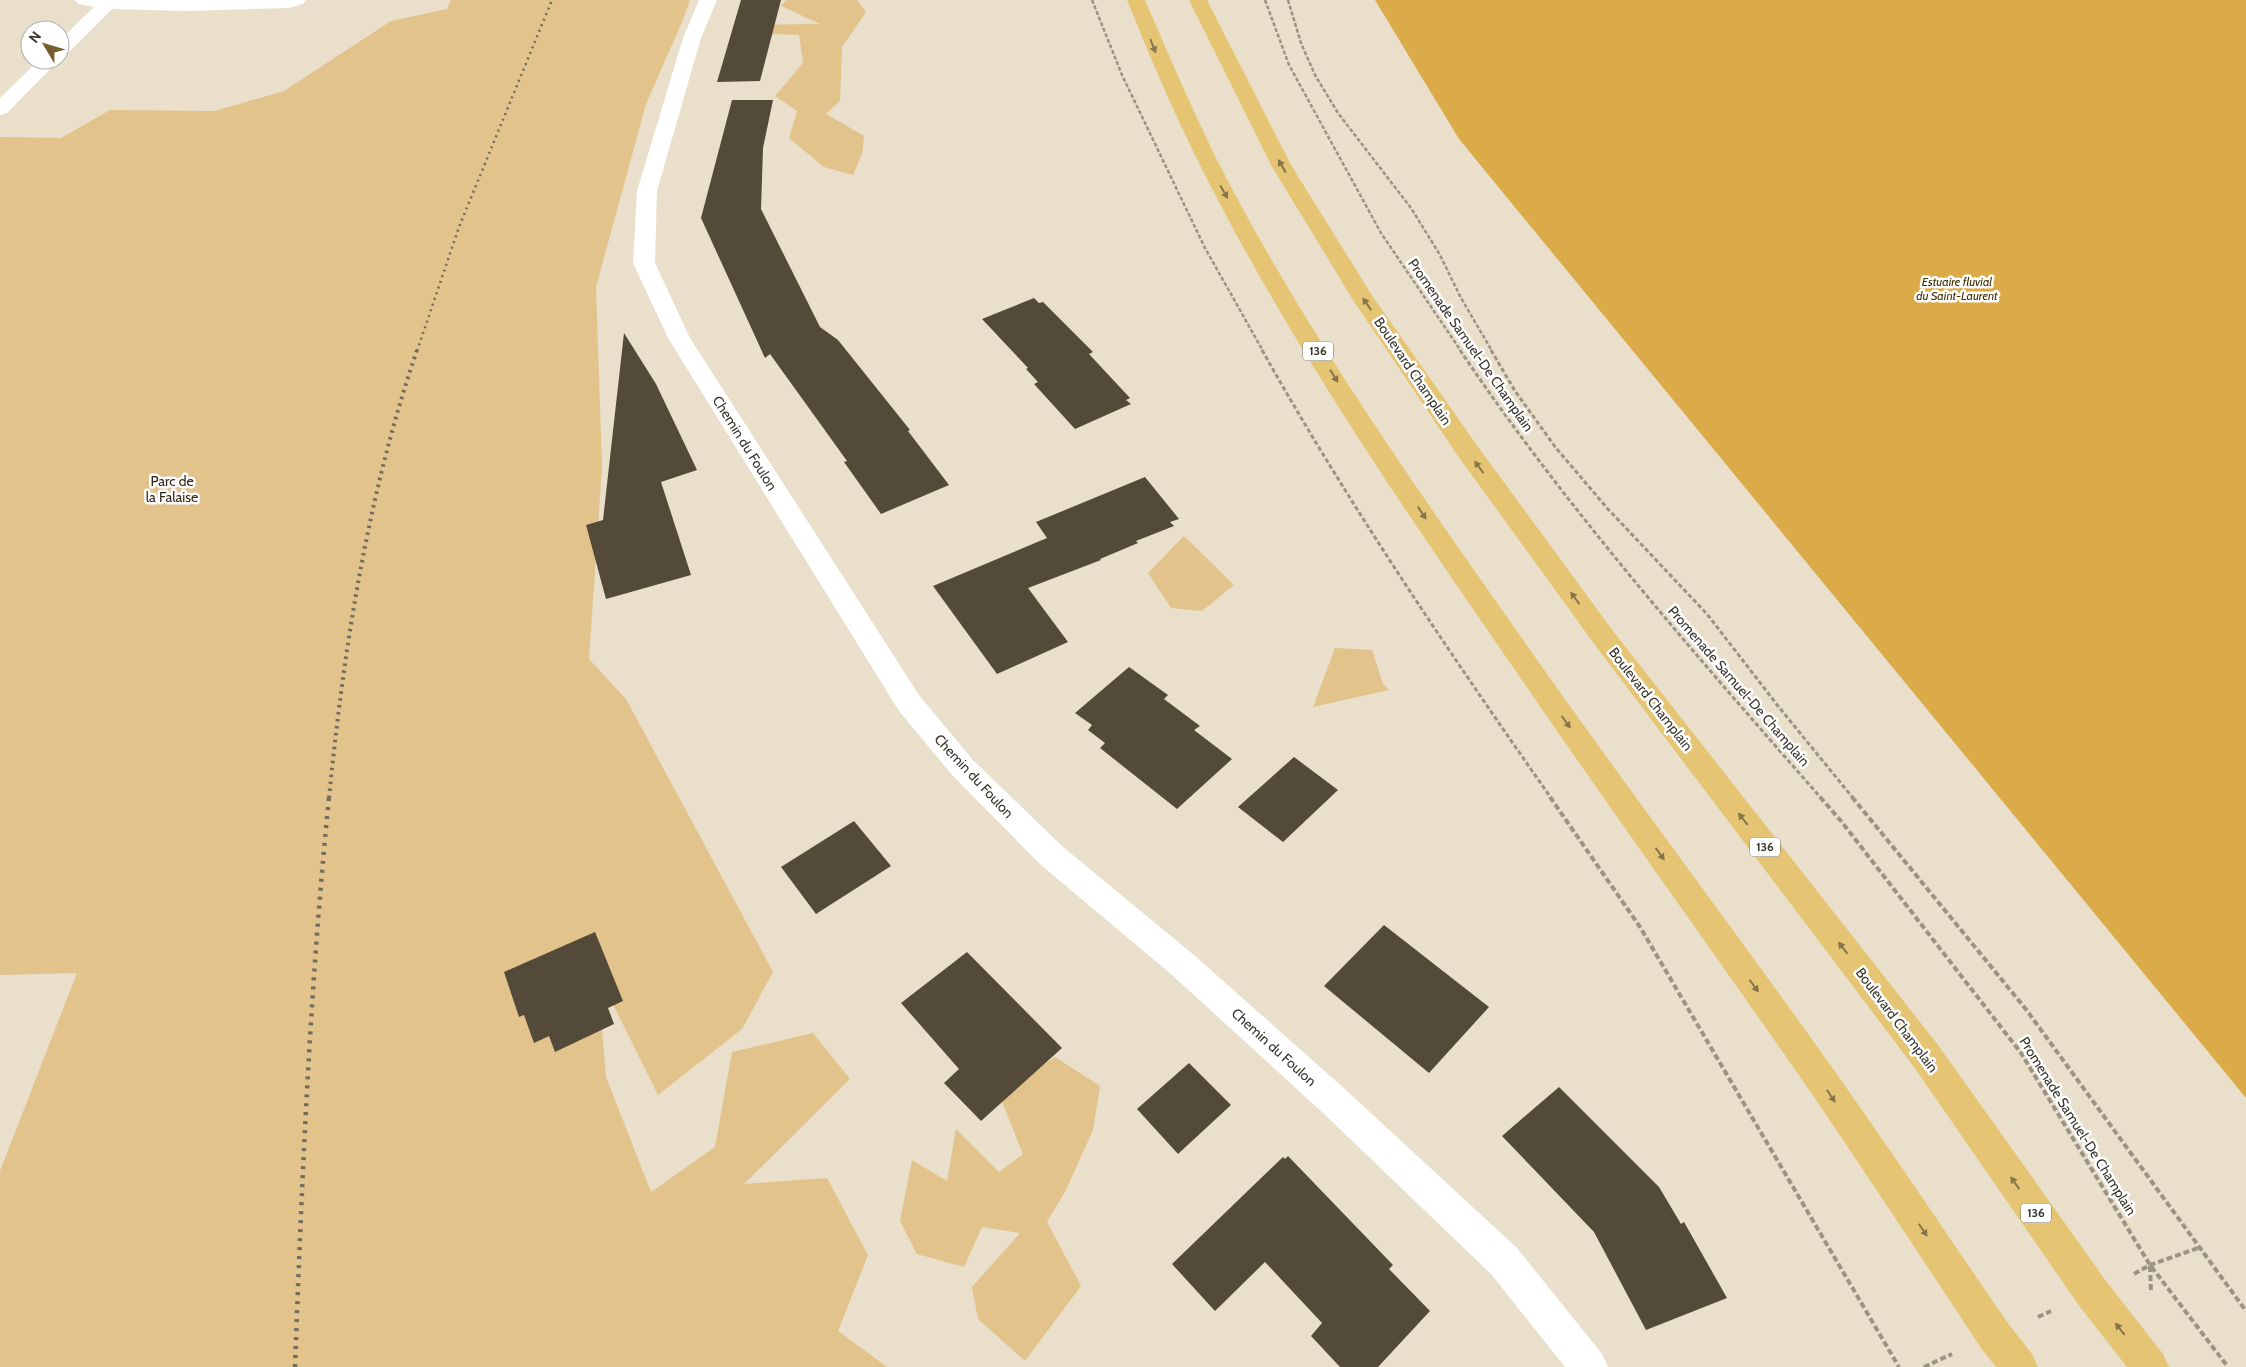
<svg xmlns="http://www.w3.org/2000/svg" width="2246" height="1367" font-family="Cabin,sans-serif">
<rect width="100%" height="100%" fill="#e9dfca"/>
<g fill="#e1c38b">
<path d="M 451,0 L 690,0 L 682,22 L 646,104 L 596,287 L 602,467 L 589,659 L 626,699 L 773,972 L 742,1029 L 658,1095 L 597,972 L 606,1077 L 651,1192 L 715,1147 L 732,1052 L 813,1033 L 850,1079 L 744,1184 L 827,1178 L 868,1255 L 838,1331 L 887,1367 L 0,1367 L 0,1171 L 77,973 L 0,975 L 0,137 L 61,138 L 110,110 L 215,111 L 284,91 L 391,21 L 447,9 Z"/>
<path d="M 786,0 L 857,0 L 866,12 L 842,47 L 840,101 L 826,114 L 864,136 L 862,154 L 853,175 L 824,167 L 789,138 L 797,111 L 775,96 L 803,63 L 799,35 L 747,33 L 750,25 L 820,24 L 781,6 Z"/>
<path d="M 1184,536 L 1234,585 L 1202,611 L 1171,608 L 1148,573 Z"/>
<path d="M 1335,648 L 1372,650 L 1383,684 L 1389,690 L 1313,707 Z"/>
<path d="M 1055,1057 L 1100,1086 L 1093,1130 L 1066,1190 L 1047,1222 L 1081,1286 L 1025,1361 L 978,1319 L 972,1287 L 1020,1233 L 982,1227 L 964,1267 L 917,1254 L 900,1221 L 912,1160 L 947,1181 L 956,1129 L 999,1172 L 1023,1154 L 999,1094 Z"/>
</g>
<path fill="#daab48" d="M 1375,0 L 2246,0 L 2246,1098 L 1459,139 Z"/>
<g fill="#534a39">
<path d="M 741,0 L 781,0 L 760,81 L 717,82 Z"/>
<path d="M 732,100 L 773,100 L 763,148 L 761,209 L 820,327 L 838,340 L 910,430 L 908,431 L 949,485 L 881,514 L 844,462 L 847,461 L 770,354 L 765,358 L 701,218 Z"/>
<path d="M 1034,298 L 1039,303 L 1043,302 L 1093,352 L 1089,354 L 1130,398 L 1126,400 L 1131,404 L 1075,429 L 1034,384 L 1038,382 L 1026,369 L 1028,368 L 982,319 Z"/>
<path d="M 624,333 L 656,384 L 697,470 L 661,482 L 691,575 L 606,599 L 586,525 L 603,520 Z"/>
<path d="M 1145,477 L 1179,519 L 1170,522 L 1174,526 L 1136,541 L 1138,543 L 1100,559 L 1101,560 L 1028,588 L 1068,642 L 997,674 L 933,586 L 1047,538 L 1036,522 Z"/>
<path d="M 1129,667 L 1168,695 L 1164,699 L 1200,726 L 1194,730 L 1232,759 L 1177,809 L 1100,748 L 1105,743 L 1088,730 L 1092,725 L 1075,713 Z"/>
<path d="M 1294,757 L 1338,790 L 1283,842 L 1238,807 Z"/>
<path d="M 854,821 L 891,866 L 816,914 L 781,867 Z"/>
<path d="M 1384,925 L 1489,1007 L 1429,1073 L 1324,986 Z"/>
<path d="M 595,932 L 623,1001 L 608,1008 L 614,1024 L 555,1052 L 549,1036 L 534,1043 L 524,1015 L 519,1017 L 504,972 Z"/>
<path d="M 967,952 L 1062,1048 L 981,1121 L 944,1083 L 959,1069 L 901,1003 Z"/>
<path d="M 1189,1063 L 1231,1105 L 1178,1154 L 1137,1109 Z"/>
<path d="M 1559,1087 L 1659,1187 L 1681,1224 L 1684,1222 L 1727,1298 L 1646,1330 L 1594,1232 L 1502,1136 Z"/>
<path d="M 1288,1156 L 1393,1265 L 1389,1269 L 1430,1311 L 1378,1367 L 1340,1367 L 1311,1336 L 1322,1323 L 1265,1262 L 1215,1311 L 1172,1264 L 1283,1157 L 1285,1159 Z"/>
</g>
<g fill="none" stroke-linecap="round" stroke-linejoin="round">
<g stroke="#9b9384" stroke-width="2.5" stroke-dasharray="4 2" stroke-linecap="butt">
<path d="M 1092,0 L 1122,75 L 1205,248 L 1263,351"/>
<path d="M 1265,0 L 1289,65 L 1381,233 L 1461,351"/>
<path d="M 1288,0 L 1301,43 L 1315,75 L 1338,113 L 1411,208 L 1440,255 L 1461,298 L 1492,351"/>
</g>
<g stroke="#9b9384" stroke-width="3" stroke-dasharray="4.5 2.5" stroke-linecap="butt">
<path d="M 1262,350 C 1349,505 1449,652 1551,798"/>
<path d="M 1460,350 C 1566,508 1695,654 1821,798"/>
<path d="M 1491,350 L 1515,391 L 1556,448 L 1607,508 L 1707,614 L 1778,706 L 1853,798"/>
</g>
<g stroke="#9b9384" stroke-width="4" stroke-dasharray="6 3" stroke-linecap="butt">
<path d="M 1550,797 L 1640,927 L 1899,1367"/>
<path d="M 1820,797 L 1841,821 L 2021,1053 L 2150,1265 L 2228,1367"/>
<path d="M 1852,797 L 2025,1008 L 2246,1311"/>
<path d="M 2150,1266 L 2151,1292"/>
<path d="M 2134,1274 L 2150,1265 L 2198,1248"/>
<path d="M 2038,1317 L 2051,1311"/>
<path d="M 1924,1367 L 1952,1354"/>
</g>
<g fill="#fff" fill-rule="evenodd">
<path d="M 75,0 L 306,0 L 303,4 L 289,8 L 186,11 L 112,9 L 67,54 L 60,56 L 60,40 L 94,7 L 78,4 Z"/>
<path d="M 699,0 L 717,0 L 701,38 L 657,191 L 655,263 L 690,338 L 919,695 L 973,760 L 1063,847 L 1194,955 L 1346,1090 L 1517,1248 L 1602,1354 L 1608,1367 L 1565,1367 L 1491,1274 L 1322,1112 L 1172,975 L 1041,865 L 953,776 L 899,711 L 668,338 L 633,263 L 637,191 L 683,38 Z"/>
<path d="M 39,60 L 59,60 L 7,113 L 0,115 L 0,98 Z"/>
</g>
<g fill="#e5c573" fill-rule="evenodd">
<path d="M 1127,0 L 1145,0 C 1167,51 1189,102 1213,152 C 1305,335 1430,507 1547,674 C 1642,808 1741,939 1836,1073 C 1894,1155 1950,1239 2007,1322 L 2032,1354 L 2038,1367 L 1996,1367 L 1981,1348 C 1925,1263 1869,1178 1812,1094 C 1717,957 1620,823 1526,686 C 1408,515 1287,341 1195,155 C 1170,104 1148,52 1127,0 Z"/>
<path d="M 1189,0 L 1207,0 L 1291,165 L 1373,297 L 1476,444 L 1613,631 L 1938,1045 L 2106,1281 L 2163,1354 L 2169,1367 L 2127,1367 L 2080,1307 L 1914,1067 L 1595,645 L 1458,456 L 1353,300 L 1271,165 Z"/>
</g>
<path stroke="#716b5f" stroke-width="2.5" stroke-dasharray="2 4" stroke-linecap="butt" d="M 417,351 L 459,227 L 552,0"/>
<path stroke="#716b5f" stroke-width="4" stroke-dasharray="2.5 4.5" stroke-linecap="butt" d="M 329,798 C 344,646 368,494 417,350"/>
<path stroke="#716b5f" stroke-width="4.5" stroke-dasharray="3 6" stroke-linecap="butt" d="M 295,1367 C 302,1177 310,986 329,797"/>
</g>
<defs><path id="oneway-solid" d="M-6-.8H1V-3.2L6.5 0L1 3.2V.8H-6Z" transform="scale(1.25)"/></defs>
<g fill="#85754b">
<use href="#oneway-solid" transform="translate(1153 46) rotate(69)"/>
<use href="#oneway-solid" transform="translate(1282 166) rotate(-120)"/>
<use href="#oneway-solid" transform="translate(1224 192) rotate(60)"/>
<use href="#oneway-solid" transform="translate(1367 304) rotate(-124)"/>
<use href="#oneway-solid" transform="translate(1334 376) rotate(58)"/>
<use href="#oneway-solid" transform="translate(1479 467) rotate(-126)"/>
<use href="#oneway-solid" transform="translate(1422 513) rotate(56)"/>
<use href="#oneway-solid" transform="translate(1575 598) rotate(-126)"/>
<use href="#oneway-solid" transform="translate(1566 722) rotate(54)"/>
<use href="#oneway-solid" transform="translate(1743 819) rotate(-128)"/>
<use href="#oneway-solid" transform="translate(1660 854) rotate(54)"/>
<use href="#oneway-solid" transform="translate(1843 948) rotate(-128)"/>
<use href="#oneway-solid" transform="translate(1754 986) rotate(54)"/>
<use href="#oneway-solid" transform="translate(1831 1096) rotate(56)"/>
<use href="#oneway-solid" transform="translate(2015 1183) rotate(-125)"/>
<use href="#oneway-solid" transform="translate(1923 1230) rotate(56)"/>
<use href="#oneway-solid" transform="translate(2120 1329) rotate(-128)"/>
</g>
<g text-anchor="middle" stroke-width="5" stroke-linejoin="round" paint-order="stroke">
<g font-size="12" font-style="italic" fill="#422f03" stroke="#fff">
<text x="1957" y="286">Estuaire fluvial<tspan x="1957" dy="14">du Saint-Laurent</tspan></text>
</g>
<g fill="#fff" stroke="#73706b" stroke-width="1">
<rect x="1303" y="341.5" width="30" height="19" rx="4"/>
<rect x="1750" y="837.5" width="30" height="19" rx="4"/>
<rect x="2021" y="1203.5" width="30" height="19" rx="4"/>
</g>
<g font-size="12" font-weight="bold" fill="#37332b">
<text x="1318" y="355">136</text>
<text x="1765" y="851">136</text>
<text x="2036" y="1217">136</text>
</g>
<g font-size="14" fill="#37332b" stroke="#fff">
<text transform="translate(1471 345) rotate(55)" y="5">Promenade Samuel-De Champlain</text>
<text transform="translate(1413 371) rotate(56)" y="5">Boulevard Champlain</text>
<text transform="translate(745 443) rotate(58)" y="5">Chemin du Foulon</text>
<text transform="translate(1739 686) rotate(49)" y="5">Promenade Samuel-De Champlain</text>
<text transform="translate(1651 699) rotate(52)" y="5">Boulevard Champlain</text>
<text transform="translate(974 776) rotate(47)" y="5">Chemin du Foulon</text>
<text transform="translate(1897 1020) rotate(53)" y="5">Boulevard Champlain</text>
<text transform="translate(1274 1047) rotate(42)" y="5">Chemin du Foulon</text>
<text transform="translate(2078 1126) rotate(58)" y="5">Promenade Samuel-De Champlain</text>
</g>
<g font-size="14" fill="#322918" stroke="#fff">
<text x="172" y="486">Parc de<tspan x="172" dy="16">la Falaise</tspan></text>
</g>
</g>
<g transform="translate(45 45) rotate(308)"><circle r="24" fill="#ffffff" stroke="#afadaa"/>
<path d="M0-4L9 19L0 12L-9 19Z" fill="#765e2f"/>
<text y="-8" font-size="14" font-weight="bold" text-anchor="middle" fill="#37332b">N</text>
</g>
</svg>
